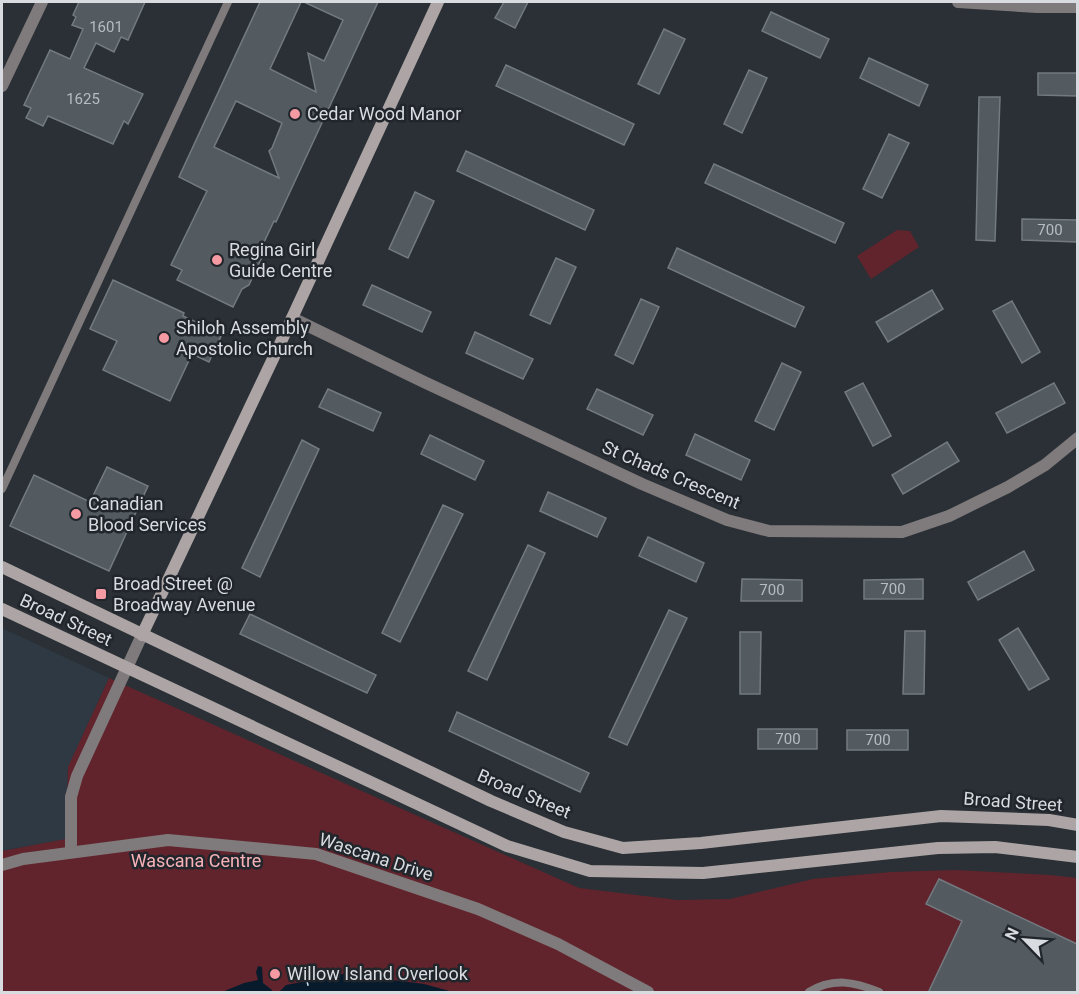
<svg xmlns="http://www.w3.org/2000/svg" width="1079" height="994" font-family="Roboto,sans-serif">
<rect width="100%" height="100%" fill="#2a3035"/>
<path fill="#2e3943" d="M 2,628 L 109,678 L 68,767 L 66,839 L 2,851 Z"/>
<g fill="#61242d">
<path d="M 897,230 L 910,231 L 919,247 L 871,279 L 857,256 Z"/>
<path d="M 109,678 L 579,888 L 678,900 L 730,899 L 813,879 L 891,872 L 955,870 L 1050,875 L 1077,878 L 1077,992 L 2,992 L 2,851 L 66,839 L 68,767 Z"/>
</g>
<g fill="#071b2c">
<path d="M 258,966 L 262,967 L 263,983 L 272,990 L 272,992 L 222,992 L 244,983 L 258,980 L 256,972 Z"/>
<path d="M 344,974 L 424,984 L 453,992 L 279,992 L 286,985 L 307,981 L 308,975 Z"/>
</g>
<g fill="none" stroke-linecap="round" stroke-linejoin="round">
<path stroke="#d3e4f3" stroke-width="1.5" stroke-dasharray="8 6" stroke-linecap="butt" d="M 306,978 L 310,992"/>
</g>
<g fill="#535a60" stroke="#737a80" stroke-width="1.5" fill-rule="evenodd">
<path d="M 79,2 L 145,2 L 128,40 L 121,37 L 114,52 L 96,43 L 84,68 L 143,94 L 128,124 L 124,121 L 113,144 L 48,116 L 43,126 L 26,118 L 31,108 L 24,105 L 50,50 L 70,59 L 83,29 L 72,25 L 76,17 L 73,15 Z"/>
<path d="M 260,2 L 301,2 L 270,69 L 316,92 L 308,53 L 324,61 L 343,20 L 304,2 L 378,2 L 276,222 L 274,221 L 259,253 L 263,255 L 249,285 L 242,289 L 233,307 L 177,280 L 182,270 L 171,265 L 207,191 L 179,177 ZM 236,101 L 282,123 L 272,148 L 269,151 L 279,178 L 214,147 Z"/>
<path d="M 504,2 L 528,2 L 515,28 L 495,18 Z"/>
<path d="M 771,12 L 829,39 L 820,58 L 762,31 Z"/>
<path d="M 664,29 L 685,39 L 659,94 L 638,84 Z"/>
<path d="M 869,58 L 928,85 L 919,106 L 860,78 Z"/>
<path d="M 506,65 L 634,124 L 624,145 L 496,86 Z"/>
<path d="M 749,70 L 767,78 L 742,133 L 724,124 Z"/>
<path d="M 1038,73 L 1077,73 L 1077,96 L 1038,95 Z"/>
<path d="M 979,97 L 1000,97 L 995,241 L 976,240 Z"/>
<path d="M 889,134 L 909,143 L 882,198 L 863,189 Z"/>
<path d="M 466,151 L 594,210 L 585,230 L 457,171 Z"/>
<path d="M 714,164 L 844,223 L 835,243 L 705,183 Z"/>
<path d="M 415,192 L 434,201 L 408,258 L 389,249 Z"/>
<path d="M 1022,219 L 1077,220 L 1077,242 L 1022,240 Z"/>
<path d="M 677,248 L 804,307 L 795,327 L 668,268 Z"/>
<path d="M 556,258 L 576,267 L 550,324 L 530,315 Z"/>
<path d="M 113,280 L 184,313 L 183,316 L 222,334 L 209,362 L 192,354 L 170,401 L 103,370 L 117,341 L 90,329 Z"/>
<path d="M 372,285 L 431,312 L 422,332 L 363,305 Z"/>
<path d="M 932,290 L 943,309 L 888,342 L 876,322 Z"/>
<path d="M 641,299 L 659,307 L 633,364 L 615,355 Z"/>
<path d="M 1012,301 L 1040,352 L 1022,363 L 993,311 Z"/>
<path d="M 475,332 L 533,359 L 523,379 L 466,353 Z"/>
<path d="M 782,363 L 801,372 L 774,430 L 755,421 Z"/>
<path d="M 863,383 L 891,436 L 873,446 L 845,392 Z"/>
<path d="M 1054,383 L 1065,403 L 1007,433 L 996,413 Z"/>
<path d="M 328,389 L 381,413 L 373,431 L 319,407 Z"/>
<path d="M 597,389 L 653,415 L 643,435 L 587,409 Z"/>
<path d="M 695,434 L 750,460 L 741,480 L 686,455 Z"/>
<path d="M 430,435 L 484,461 L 475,480 L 421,454 Z"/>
<path d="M 302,440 L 319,449 L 260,577 L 242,568 Z"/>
<path d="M 947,442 L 959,461 L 903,494 L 892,475 Z"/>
<path d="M 107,467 L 148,486 L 109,571 L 10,526 L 34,475 L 90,502 Z"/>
<path d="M 548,492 L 606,518 L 597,537 L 540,511 Z"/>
<path d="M 443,505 L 463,514 L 400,642 L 382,633 Z"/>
<path d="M 648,537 L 704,563 L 696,582 L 639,556 Z"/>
<path d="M 528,545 L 545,553 L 487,680 L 468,671 Z"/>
<path d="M 1024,551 L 1034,570 L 978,600 L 968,582 Z"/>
<path d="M 742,579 L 802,580 L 802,601 L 741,601 Z"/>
<path d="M 923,579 L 923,599 L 864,599 L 864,580 Z"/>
<path d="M 669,610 L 687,618 L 627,745 L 609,737 Z"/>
<path d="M 250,614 L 376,675 L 367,693 L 240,634 Z"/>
<path d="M 1018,628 L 1049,679 L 1029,690 L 999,640 Z"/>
<path d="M 905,631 L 925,631 L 924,694 L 903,694 Z"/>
<path d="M 740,632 L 761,632 L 760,694 L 740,694 Z"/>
<path d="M 457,712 L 589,773 L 580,792 L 449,731 Z"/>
<rect x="758" y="729" width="59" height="20"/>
<rect x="847" y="730" width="61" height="20"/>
<path d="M 939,879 L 1077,944 L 1077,993 L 928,993 L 962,921 L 926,904 Z"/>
</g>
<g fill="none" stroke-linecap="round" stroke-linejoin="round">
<g stroke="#7f7a7b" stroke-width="8">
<path d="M 2,489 L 228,2"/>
<path d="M 809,992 C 833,977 855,982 879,992"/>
</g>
<g stroke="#7f7a7b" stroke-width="12">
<path d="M 958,2 L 1037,7 L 1078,7"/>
<path d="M 2,86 L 42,2"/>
<path d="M 292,318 L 424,382 L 642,484 L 727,520 L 769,531 L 902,532 L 949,516 L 1008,487 L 1045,465 L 1078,438"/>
<path d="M 71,852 L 71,797 L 77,776 L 142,635"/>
<path d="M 2,865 L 23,859 L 168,840 L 316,854 L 478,909 L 558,944 L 648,992"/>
</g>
<g stroke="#ada5a5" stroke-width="12">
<path d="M 2,567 L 491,801 L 564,832 L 623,848 L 701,843 L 941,816 L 1049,820 L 1078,825"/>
<path d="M 2,609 L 507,846 L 590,871 L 703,873 L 938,848 L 995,847 L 1078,857"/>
<path d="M 142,635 L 280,344 L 438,2"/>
</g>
</g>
<g fill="#f49aa3" stroke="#20262b" stroke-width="2">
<circle cx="295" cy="114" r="6"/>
<circle cx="217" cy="260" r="6"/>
<circle cx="164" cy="338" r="6"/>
<circle cx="76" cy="514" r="6"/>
<rect x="95" y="588" width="12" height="12" rx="3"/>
<circle cx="275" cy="974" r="6"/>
</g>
<g text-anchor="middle" stroke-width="5" stroke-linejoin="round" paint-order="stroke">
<g font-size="15" fill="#b7bcc0">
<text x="106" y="32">1601</text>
<text x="83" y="104">1625</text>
<text x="1050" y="235">700</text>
<text x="893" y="594">700</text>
<text x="772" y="595">700</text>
<text x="788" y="744">700</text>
<text x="878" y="745">700</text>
</g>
<g font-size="18" fill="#d8dce0" stroke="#20262b" text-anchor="start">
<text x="307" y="120">Cedar Wood Manor</text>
<text x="229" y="256">Regina Girl<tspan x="229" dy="21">Guide Centre</tspan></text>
<text x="176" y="334">Shiloh Assembly<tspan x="176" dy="21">Apostolic Church</tspan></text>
<text x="88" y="510">Canadian<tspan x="88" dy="21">Blood Services</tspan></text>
<text x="113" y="590">Broad Street @<tspan x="113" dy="21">Broadway Avenue</tspan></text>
<text x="287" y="980">Willow Island Overlook</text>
</g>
<g font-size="18" fill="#d8dce0" stroke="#20262b">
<text transform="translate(671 475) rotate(23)" y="6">St Chads Crescent</text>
<text transform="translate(66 620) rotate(25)" y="6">Broad Street</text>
<text transform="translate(524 794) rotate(23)" y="6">Broad Street</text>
<text transform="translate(1013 802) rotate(4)" y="6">Broad Street</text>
<text transform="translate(376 857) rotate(18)" y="6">Wascana Drive</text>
</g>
<g font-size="18" fill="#f8b2b7" stroke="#20262b">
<text x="196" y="867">Wascana Centre</text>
</g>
</g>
<rect width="1079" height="994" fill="none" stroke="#d8dce0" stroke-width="6"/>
<g transform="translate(1025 940) rotate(295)" stroke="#20262b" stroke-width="4.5" paint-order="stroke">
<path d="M0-4.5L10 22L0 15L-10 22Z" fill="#d8dce0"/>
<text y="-9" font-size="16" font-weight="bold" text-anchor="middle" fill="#d8dce0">N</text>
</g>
</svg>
